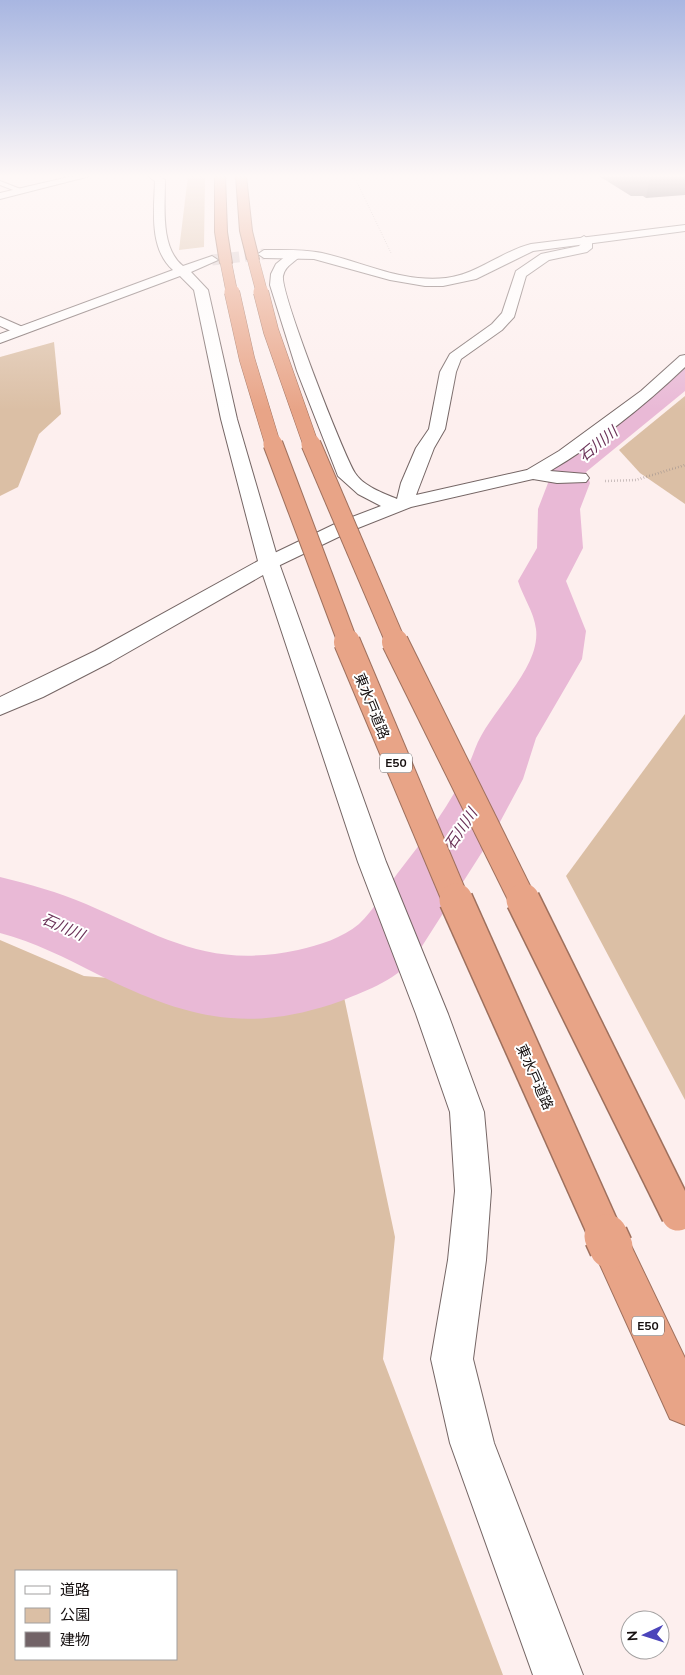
<svg xmlns="http://www.w3.org/2000/svg" width="685" height="1675" font-family="'Nunito Sans','Noto Sans JP',sans-serif">
<rect width="100%" height="100%" fill="#fdefee"/>
<g fill="#dbbfa5" fill-rule="evenodd">
<path d="M 188,176 L 205,176 L 204,247 L 179,250 Z"/>
<path d="M 54,342 L 61,414 L 39,434 L 18,487 L 0,496 L 0,357 Z"/>
<path d="M 685,396 L 685,504 L 640,473 L 619,450 Z"/>
<path d="M 685,714 L 685,1100 L 566,876 Z"/>
<path d="M 0,940 L 84,976 L 344,997 L 395,1237 L 383,1359 L 503,1675 L 0,1675 ZM 16,1571 L 176,1571 L 176,1659 L 16,1659 Z"/>
</g>
<g fill="none" stroke-linecap="round" stroke-linejoin="round">
<path fill="#e9b9d6" fill-rule="evenodd" d="M 685,364 L 685,391 L 586,472 L 590,483 L 580,509 L 583,548 L 566,581 L 586,631 L 582,659 L 536,738 L 523,779 L 493,835 L 417,954 C 399,979 368,990 341,1001 C 246,1035 184,1017 97,974 C 65,958 35,942 0,933 L 0,877 C 29,884 58,892 86,904 C 163,937 209,969 298,950 C 320,945 342,938 359,924 C 374,910 385,890 397,874 C 427,835 458,796 475,749 C 489,711 541,669 536,629 C 534,612 523,597 518,581 L 537,548 L 538,509 L 548,483 L 547,468 L 553,459 L 673,367 Z"/>
<path stroke="#dacdcd" stroke-width="11" stroke-dasharray="11 5.5" stroke-linecap="butt" d="M 212,260 L 264,254"/>
<g stroke="#756665" stroke-width="2">
<path id="lane" d="M 0,181 L 23,190 L 24,191 L 21,193 L 0,185 Z"/>
</g>
<g stroke="#756665" stroke-width="2">
<g id="street">
<path d="M 584,236 L 592,242 L 592,248 L 587,252 L 549,260 L 526,276 L 514,317 L 502,330 L 461,359 L 456,372 L 445,429 L 434,448 L 416,495 L 527,470 L 559,451 L 641,391 L 680,356 L 685,355 L 685,367 C 644,406 599,442 550,471 L 586,474 L 589,478 L 586,482 L 557,483 L 533,479 L 411,507 L 353,530 L 276,567 L 269,569 L 262,567 L 259,563 L 262,559 L 339,522 L 381,506 L 358,494 L 338,476 L 297,371 L 270,285 L 271,274 L 276,264 L 292,251 L 300,251 L 302,254 C 296,262 285,265 283,276 C 280,292 343,454 355,473 C 363,486 383,493 397,499 L 401,483 L 416,448 L 429,429 L 440,372 L 450,354 L 492,324 L 502,313 L 516,271 L 541,254 L 579,246 L 581,244 L 578,240 Z"/>
<path d="M 0,317 L 25,328 L 27,331 L 20,335 L 0,326 Z"/>
</g>
</g>
<g stroke="#756665" stroke-width="2">
<g id="secondary">
<path d="M 73,176 L 90,176 L 0,199 L 0,193 Z"/>
<path d="M 148,176 L 160,176 L 165,180 C 165,207 160,248 183,266 L 212,256 L 218,260 L 191,272 L 208,290 L 237,419 L 279,563 L 386,862 L 448,1014 L 484,1112 L 491,1191 L 486,1260 L 473,1359 L 494,1443 L 583,1675 L 533,1675 L 450,1443 L 431,1359 L 448,1260 L 455,1191 L 450,1112 L 416,1014 L 358,862 L 263,575 L 111,662 L 43,697 L 0,715 L 0,697 L 95,651 L 258,561 L 221,419 L 194,290 L 180,276 L 0,343 L 0,334 L 173,270 C 149,249 154,211 155,181 Z"/>
<path d="M 685,225 L 685,231 L 533,251 L 476,279 L 443,286 L 425,286 L 390,280 L 314,259 L 264,258 L 258,254 L 264,250 C 283,250 303,249 322,253 C 363,262 402,283 446,278 C 478,274 500,252 531,244 Z"/>
</g>
</g>
<g stroke="#9e705d" stroke-width="2">
<g id="highway">
<path d="M 215,176 L 225,176 L 227,232 L 232,263 L 226,267 L 220,263 L 215,232 Z"/>
<path d="M 236,176 L 246,176 L 252,231 L 259,259 L 253,263 L 247,259 L 240,231 Z"/>
<path d="M 611,1228 L 625,1233 L 685,1358 L 685,1425 L 670,1419 L 592,1247 L 597,1233 Z"/>
</g>
</g>
<path stroke="#978d8c" stroke-width="1" stroke-dasharray="0.5 2" stroke-linecap="butt" d="M 354,176 L 391,253"/>
<path stroke="#978d8c" stroke-width="2.5" stroke-dasharray="0.5 2.5" stroke-linecap="butt" d="M 605,481 L 636,480 L 685,465"/>
<use href="#lane" fill="#fff" fill-rule="evenodd"/>
<use href="#street" fill="#fff" fill-rule="evenodd"/>
<use href="#secondary" fill="#fff" fill-rule="evenodd"/>
<use href="#highway" fill="#e8a487" fill-rule="evenodd"/>
<g stroke="#9e705d" stroke-width="12" stroke-linecap="butt">
<g id="highway-bridge-far5">
<path d="M 253,259 L 262,293"/>
<path d="M 226,263 L 232,293"/>
</g>
</g>
<g stroke="#9e705d" stroke-width="16" stroke-linecap="butt">
<g id="highway-bridge-far4">
<path d="M 232,292 L 247,359 L 273,445"/>
<path d="M 261,292 L 271,331 L 311,445"/>
</g>
</g>
<g stroke="#9e705d" stroke-width="21" stroke-linecap="butt">
<g id="highway-bridge-far3">
<path d="M 273,444 L 348,643"/>
<path d="M 311,444 L 396,643"/>
</g>
</g>
<g stroke="#9e705d" stroke-width="28" stroke-linecap="butt">
<g id="highway-bridge-far2">
<path d="M 347,642 L 456,901"/>
<path d="M 395,642 L 523,901"/>
</g>
</g>
<g stroke="#9e705d" stroke-width="36" stroke-linecap="butt">
<g id="highway-bridge-far1">
<path d="M 456,900 L 607,1238"/>
<path d="M 523,900 L 678,1214"/>
</g>
</g>
<g stroke="#9e705d" stroke-width="46" stroke-linecap="butt">
<path id="highway-bridge" d="M 606,1236 L 611,1247"/>
</g>
<use href="#highway-bridge-far5" stroke="#e8a487" stroke-width="11"/>
<use href="#highway-bridge-far4" stroke="#e8a487" stroke-width="15"/>
<use href="#highway-bridge-far3" stroke="#e8a487" stroke-width="19"/>
<use href="#highway-bridge-far2" stroke="#e8a487" stroke-width="26"/>
<use href="#highway-bridge-far1" stroke="#e8a487" stroke-width="33"/>
<use href="#highway-bridge" stroke="#e8a487" stroke-width="43"/>
</g>
<path fill="#625559" d="M 599,176 L 685,176 L 646,198 L 643,196 L 631,196 Z"/>
<path fill="#504548" d="M 678,176 L 685,176 L 685,195 L 646,198 L 650,178 Z"/>
<path fill="#726367" stroke="#504548" d="M 634,176 L 678,176 L 650,178 L 648,176 L 636,177 Z"/>
<linearGradient id="sky" x2="0" y2="1"><stop stop-color="#a8b6e1"/><stop offset="0.43" stop-color="#fef8f7"/><stop offset="1" stop-color="#fef8f7" stop-opacity="0"/></linearGradient>
<rect width="685" height="410" fill="url(#sky)"/>
<g text-anchor="middle" stroke-width="4" stroke-linejoin="round" paint-order="stroke">
<g fill="#fff" stroke="#5b5757" stroke-width="1">
<rect x="380" y="753.5" width="32" height="19" rx="4"/>
<rect x="632" y="1316.5" width="32" height="19" rx="4"/>
</g>
<g font-size="12" font-weight="bold" fill="#150f0f">
<text x="396" y="767">E50</text>
<text x="648" y="1330">E50</text>
</g>
<g font-size="14" fill="#150f0f" stroke="#fff">
<text transform="translate(372 706) rotate(68)" y="5">東水戸道路</text>
<text transform="translate(535 1077) rotate(66)" y="5">東水戸道路</text>
</g>
<g font-size="15" font-style="italic" fill="#6a3157" stroke="#fff">
<text transform="translate(598 444) rotate(-39)" y="5">石川川</text>
<text transform="translate(461 829) rotate(-56)" y="5">石川川</text>
<text transform="translate(63 927) rotate(24)" y="5">石川川</text>
</g>
</g>
<rect x="15" y="1570" width="162" height="90" fill="#ffffff" stroke="#a19f9f"/>
<rect x="25" y="1586" width="25" height="8" fill="#ffffff" stroke="#a19f9f"/>
<text x="60" y="1595" font-size="15" fill="#150f0f">道路</text>
<rect x="25" y="1608" width="25" height="15" fill="#dbbfa5" stroke="#a19f9f"/>
<text x="60" y="1620" font-size="15" fill="#150f0f">公園</text>
<rect x="25" y="1632" width="25" height="15" fill="#726367" stroke="#a19f9f"/>
<text x="60" y="1645" font-size="15" fill="#150f0f">建物</text>
<g transform="translate(645 1635) rotate(266)"><circle r="24" fill="#ffffff" stroke="#a19f9f"/>
<path d="M0-4L9 19L0 12L-9 19Z" fill="#4b44ba"/>
<text y="-8" font-size="14" font-weight="bold" text-anchor="middle" fill="#150f0f">N</text>
</g>
</svg>
